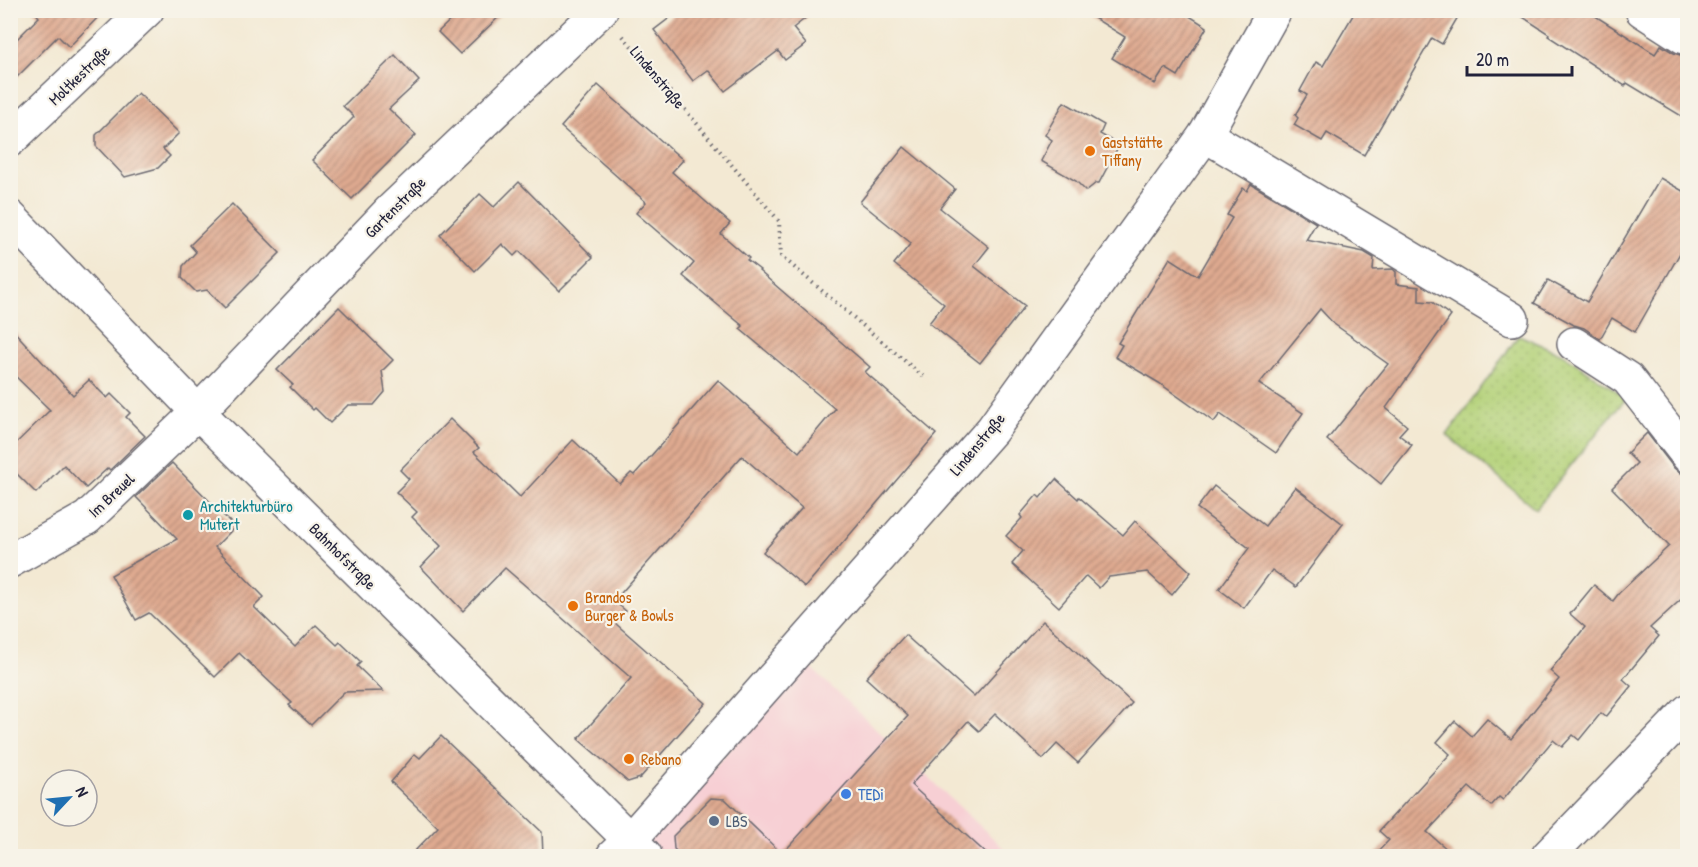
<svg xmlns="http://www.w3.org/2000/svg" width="1698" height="867" font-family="'Patrick Hand',sans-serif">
<defs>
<pattern id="grass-dots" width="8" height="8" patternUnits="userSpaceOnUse" patternTransform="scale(1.5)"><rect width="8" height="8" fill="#b3d178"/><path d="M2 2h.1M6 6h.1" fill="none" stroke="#9ab369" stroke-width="1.8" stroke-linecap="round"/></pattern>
<pattern id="building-hatch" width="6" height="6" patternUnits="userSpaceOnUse" patternTransform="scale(1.5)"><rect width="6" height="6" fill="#dfaa90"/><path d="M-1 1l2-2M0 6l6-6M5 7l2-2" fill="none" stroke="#b48a77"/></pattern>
</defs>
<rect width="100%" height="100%" fill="#f7f3e8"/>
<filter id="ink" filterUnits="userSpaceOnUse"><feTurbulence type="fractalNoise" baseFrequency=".0167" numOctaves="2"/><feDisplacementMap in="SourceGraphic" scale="12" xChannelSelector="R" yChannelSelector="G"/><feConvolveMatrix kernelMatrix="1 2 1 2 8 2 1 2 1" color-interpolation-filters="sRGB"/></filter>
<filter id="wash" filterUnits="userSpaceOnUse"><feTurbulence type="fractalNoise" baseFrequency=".008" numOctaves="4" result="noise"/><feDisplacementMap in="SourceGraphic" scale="24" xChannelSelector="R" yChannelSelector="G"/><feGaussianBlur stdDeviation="1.35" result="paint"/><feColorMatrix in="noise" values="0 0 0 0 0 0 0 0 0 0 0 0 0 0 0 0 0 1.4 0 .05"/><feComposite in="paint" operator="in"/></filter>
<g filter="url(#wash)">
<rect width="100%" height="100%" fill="#f3e9d3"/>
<path fill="#f7cfd4" d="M 807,664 L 1012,856 L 634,856 Z"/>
<path fill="url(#grass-dots)" stroke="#6a7a5a" stroke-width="1.5" d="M 1519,335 L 1562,354 L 1627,398 L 1604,424 L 1536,509 L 1447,435 Z"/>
<g id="blocks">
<g fill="url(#building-hatch)">
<path d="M 33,10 L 105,10 L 69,47 L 58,36 L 10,84 L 10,46 L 39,17 Z"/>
<path d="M 461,10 L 506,10 L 460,54 L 438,32 Z"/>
<path d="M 680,10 L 816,10 L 793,28 L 806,44 L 785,60 L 778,51 L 725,91 L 708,70 L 693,81 L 654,30 Z"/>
<path d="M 1081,10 L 1180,10 L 1207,27 L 1178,76 L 1165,68 L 1155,84 L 1112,58 L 1125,37 Z"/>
<path d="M 1356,10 L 1462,10 L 1442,44 L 1432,38 L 1364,155 L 1327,133 L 1322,141 L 1294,125 L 1298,118 L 1295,115 L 1307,95 L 1300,91 L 1316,62 L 1323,66 Z"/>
<path d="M 1512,10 L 1586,10 L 1655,54 L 1661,45 L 1674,53 L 1683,56 L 1688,55 L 1688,120 L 1627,83 L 1625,86 L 1548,36 L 1549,34 Z"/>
<path d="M 395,55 L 419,81 L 389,109 L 416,135 L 352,199 L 312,160 L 354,117 L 343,106 Z"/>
<path d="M 598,85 L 683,160 L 672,172 L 730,223 L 721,234 L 749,258 L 747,260 L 760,270 L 759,271 L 870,367 L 865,372 L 936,434 L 805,587 L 763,552 L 802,508 L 742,456 L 614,601 L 626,611 L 615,623 L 706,703 L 640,778 L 628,782 L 578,739 L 631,678 L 505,568 L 463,611 L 421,567 L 441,546 L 412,517 L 417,512 L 396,492 L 409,479 L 400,470 L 450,419 L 479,448 L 474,452 L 520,497 L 573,440 L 620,484 L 631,473 L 634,475 L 718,380 L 799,452 L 835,409 L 740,329 L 743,326 L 683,276 L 694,263 L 636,213 L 646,202 L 561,127 Z"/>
<path d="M 138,93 L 179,133 L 163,149 L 170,156 L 158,168 L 125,177 L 96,146 L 96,135 Z"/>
<path d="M 1064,102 L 1104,125 L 1100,134 L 1119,145 L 1099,183 L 1096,183 L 1086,191 L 1076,181 L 1041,161 L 1052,140 L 1045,135 Z"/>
<path d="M 904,147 L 955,189 L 940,208 L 989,247 L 974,266 L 1025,306 L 980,363 L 929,323 L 944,304 L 894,264 L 911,243 L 860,202 Z"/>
<path d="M 1660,178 L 1688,194 L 1688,239 L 1635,332 L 1612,318 L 1600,339 L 1584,328 L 1574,325 L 1534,303 L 1548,280 L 1587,302 Z"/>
<path d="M 519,182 L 593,257 L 559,291 L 519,251 L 514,256 L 502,244 L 475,271 L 440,235 L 480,194 L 494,207 Z"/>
<path d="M 1251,184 L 1316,223 L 1306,240 L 1364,252 L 1374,258 L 1373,270 L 1393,269 L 1396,272 L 1396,284 L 1419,287 L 1419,301 L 1432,302 L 1451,316 L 1386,408 L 1407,426 L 1399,435 L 1412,445 L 1381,484 L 1327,440 L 1388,364 L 1374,354 L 1375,353 L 1334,324 L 1320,309 L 1259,384 L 1303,413 L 1276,453 L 1220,414 L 1214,422 L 1159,383 L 1115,357 L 1122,345 L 1118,343 L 1170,258 L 1198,276 L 1232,218 L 1227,215 L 1243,188 L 1247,191 Z"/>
<path d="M 232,204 L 280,253 L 225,308 L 207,290 L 196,292 L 182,278 L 183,266 L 196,252 L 190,245 Z"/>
<path d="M 339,307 L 393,360 L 382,371 L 385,392 L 374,405 L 348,405 L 330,423 L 315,408 L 313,410 L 290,387 L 293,385 L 277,370 Z"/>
<path d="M 10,327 L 73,395 L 89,380 L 107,398 L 111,394 L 130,413 L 126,417 L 145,436 L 110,470 L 108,468 L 86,488 L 64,465 L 36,493 L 10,467 L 10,449 L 50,410 L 10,371 Z"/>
<path d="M 1647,433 L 1674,468 L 1680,473 L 1688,474 L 1688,593 L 1650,628 L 1659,636 L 1623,679 L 1631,686 L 1606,717 L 1601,713 L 1579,740 L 1573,735 L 1562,747 L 1553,740 L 1503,800 L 1499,797 L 1491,806 L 1469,787 L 1427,832 L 1455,856 L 1374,856 L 1389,840 L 1379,831 L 1450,754 L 1437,742 L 1455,721 L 1472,736 L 1487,719 L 1511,739 L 1559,679 L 1550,671 L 1585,627 L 1570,614 L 1594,585 L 1613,601 L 1619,593 L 1669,546 L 1612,488 L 1637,463 L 1627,453 Z"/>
<path d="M 172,463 L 235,527 L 215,547 L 264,597 L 254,607 L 295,647 L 316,625 L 337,645 L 340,642 L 361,662 L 357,666 L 383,691 L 344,692 L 311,725 L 289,705 L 292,703 L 239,653 L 215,677 L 149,613 L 136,620 L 111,575 L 177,539 L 136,497 Z"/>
<path d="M 1056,479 L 1078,499 L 1079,497 L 1123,535 L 1135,521 L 1191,572 L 1172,595 L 1147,572 L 1109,577 L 1099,588 L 1086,576 L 1059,607 L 1012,564 L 1023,551 L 1006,536 L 1022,518 L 1020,515 L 1037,495 L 1040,498 Z"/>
<path d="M 1214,486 L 1265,526 L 1295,487 L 1343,524 L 1296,587 L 1272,570 L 1244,608 L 1219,589 L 1249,548 L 1197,508 Z"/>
<path d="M 1043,621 L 1132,703 L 1078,763 L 1057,744 L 1043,759 L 995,714 L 979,731 L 968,721 L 911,785 L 989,856 L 682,856 L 674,849 L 673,836 L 711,798 L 725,799 L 782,854 L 908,716 L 866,678 L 905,635 L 974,697 Z"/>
<path d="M 441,736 L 542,832 L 543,856 L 410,856 L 438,827 L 391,782 L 415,754 L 420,758 Z"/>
</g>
</g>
</g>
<g filter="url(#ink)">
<use href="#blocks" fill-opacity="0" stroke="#6b6870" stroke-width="1.5"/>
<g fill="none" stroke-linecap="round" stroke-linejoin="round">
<g stroke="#6b6870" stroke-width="36">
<g id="minor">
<path d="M 1642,10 L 1684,37"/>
<path d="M 1205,135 L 1512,319"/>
<path d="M 10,140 L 147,10"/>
<path d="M 10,217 L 198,412 L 645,855"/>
<path d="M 1574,344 L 1628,379 L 1688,456"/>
<path d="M 10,561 L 87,518 L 198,412 L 390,211 L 601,10"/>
<path d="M 613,856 L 630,840 L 992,430 L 1205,135 L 1275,10"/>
<path d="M 1548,856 L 1688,711"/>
</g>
</g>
<path stroke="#6b6870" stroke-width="4" stroke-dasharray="1.5 4.5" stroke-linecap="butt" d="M 623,36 L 779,221 L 781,256 L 925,378"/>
<use href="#minor" stroke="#fff" stroke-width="33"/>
</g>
</g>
<g fill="#e8710a" stroke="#f7f3e8" stroke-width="2">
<circle cx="1090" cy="151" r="6"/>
<circle cx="573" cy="606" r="6"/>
<circle cx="629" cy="759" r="6"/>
</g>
<circle fill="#0f9aa8" stroke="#f7f3e8" stroke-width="2" cx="188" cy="515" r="6"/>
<circle fill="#3f7fe0" stroke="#f7f3e8" stroke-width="2" cx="846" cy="794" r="6"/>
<circle fill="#5c6f8a" stroke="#f7f3e8" stroke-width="2" cx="714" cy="821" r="6"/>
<g text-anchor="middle" stroke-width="4.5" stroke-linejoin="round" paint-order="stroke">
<g font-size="16" fill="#22223b" stroke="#f7f3e8">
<text transform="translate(79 75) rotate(-44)" y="6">Moltkestraße</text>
<text transform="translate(658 77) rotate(50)" y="6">Lindenstraße</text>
<text transform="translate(395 207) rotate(-45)" y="6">Gartenstraße</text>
<text transform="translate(977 444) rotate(-50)" y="6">Lindenstraße</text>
<text transform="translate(111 495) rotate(-43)" y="6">Im Breuel</text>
<text transform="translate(343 556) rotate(45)" y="6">Bahnhofstraße</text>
</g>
<g font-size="16" fill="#c56008" stroke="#f7f3e8" text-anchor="start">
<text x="1102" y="148">Gaststätte<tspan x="1102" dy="18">Tiffany</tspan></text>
<text x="585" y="603">Brandos<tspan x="585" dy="18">Burger &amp; Bowls</tspan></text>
<text x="641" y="765">Rebano</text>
</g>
<g font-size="16" fill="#0d838f" stroke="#f7f3e8" text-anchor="start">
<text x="200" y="512">Architekturbüro<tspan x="200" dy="18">Mutert</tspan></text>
</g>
<g font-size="16" fill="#366cbe" stroke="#f7f3e8" text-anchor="start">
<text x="858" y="800">TEDi</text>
</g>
<g font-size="16" fill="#4e5e75" stroke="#f7f3e8" text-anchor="start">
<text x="726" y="827">LBS</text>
</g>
</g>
<rect width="1698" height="867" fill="none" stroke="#f7f3e8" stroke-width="36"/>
<g transform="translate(69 798) rotate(64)"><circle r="28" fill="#f7f3e8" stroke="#a29fa3" stroke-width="1.5"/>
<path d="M0-4.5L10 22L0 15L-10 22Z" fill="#1f6fb2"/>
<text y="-9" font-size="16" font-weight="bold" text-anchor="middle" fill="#22223b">N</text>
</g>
<path d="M1467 66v9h105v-9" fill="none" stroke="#22223b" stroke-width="3"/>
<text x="1476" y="66" font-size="18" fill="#22223b" stroke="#f7f3e8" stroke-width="4.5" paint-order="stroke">20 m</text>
</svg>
